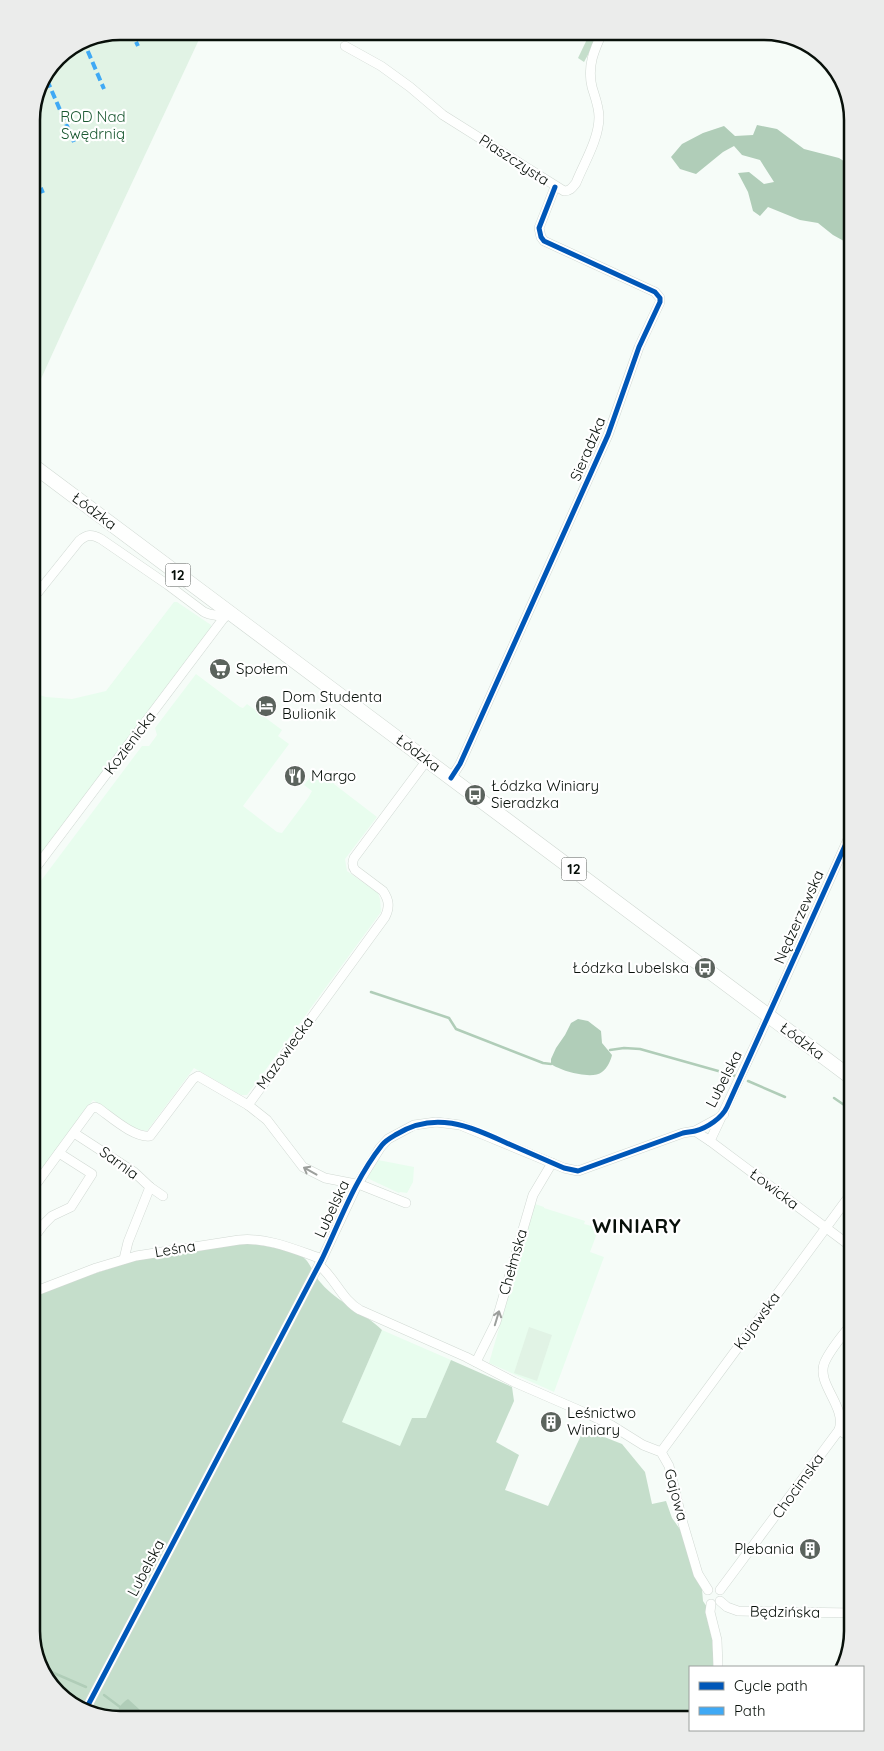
<svg xmlns="http://www.w3.org/2000/svg" width="884" height="1751" font-family="Quicksand,sans-serif">
<rect width="100%" height="100%" fill="#f6fcf8"/>
<g fill="#e8fdee">
<path d="M 174,602 L 177,602 L 211,625 L 211,628 L 31,867 L 31,681 L 40,688 L 36,694 L 46,697 L 72,699 L 106,691 Z"/>
<path d="M 196,674 L 240,707 L 243,708 L 247,704 L 282,730 L 278,736 L 289,744 L 243,806 L 277,832 L 282,833 L 308,798 L 312,791 L 304,785 L 313,774 L 323,781 L 329,774 L 336,780 L 334,784 L 377,817 L 345,859 L 347,871 L 378,893 L 380,899 L 381,912 L 247,1095 L 241,1095 L 194,1068 L 147,1131 L 132,1128 L 93,1100 L 31,1183 L 31,894 L 142,746 L 149,746 L 157,735 L 155,728 Z"/>
<path d="M 378,1160 L 414,1167 L 413,1182 L 407,1193 L 400,1192 L 399,1193 L 367,1178 Z"/>
<path d="M 535,1204 L 544,1207 L 544,1208 L 585,1221 L 584,1224 L 599,1228 L 590,1252 L 604,1257 L 554,1392 L 489,1363 Z"/>
<path d="M 382,1330 L 451,1360 L 412,1451 L 342,1422 Z"/>
</g>
<g fill="#e1f3e5">
<path d="M 120,31 L 203,31 L 65,326 L 31,401 L 31,115 L 58,57 L 87,38 Z"/>
<path d="M 529,1327 L 552,1335 L 537,1381 L 514,1373 Z"/>
</g>
<g fill="#c5decb">
<path d="M 591,31 L 601,31 L 584,62 L 578,58 Z"/>
<path d="M 239,1243 C 252,1243 293,1250 303,1257 C 311,1263 314,1276 321,1283 C 338,1303 364,1312 382,1330 L 342,1422 L 400,1446 L 412,1418 L 426,1418 L 451,1360 L 512,1387 L 514,1401 L 496,1442 L 519,1455 L 505,1490 L 548,1506 L 584,1429 L 622,1444 L 645,1472 L 652,1504 L 666,1501 L 672,1518 L 682,1532 L 702,1589 L 703,1601 L 707,1607 L 712,1638 L 714,1667 L 690,1667 L 690,1720 L 115,1720 L 66,1701 L 38,1664 L 31,1631 L 31,1298 L 81,1278 L 136,1260 Z"/>
</g>
<g fill="#b0cdb8">
<path d="M 757,125 L 777,129 L 804,149 L 839,158 L 853,167 L 853,246 L 833,235 L 818,223 L 800,220 L 768,207 L 760,216 L 753,211 L 748,192 L 738,173 L 749,172 L 764,184 L 774,182 L 760,160 L 742,155 L 734,146 L 723,152 L 696,174 L 680,169 L 671,157 L 682,144 L 703,133 L 724,126 L 735,136 L 753,135 Z"/>
<path d="M 578,1019 L 588,1021 L 601,1031 L 602,1043 L 612,1055 C 611,1060 607,1069 602,1072 C 592,1080 561,1071 551,1064 L 551,1059 L 556,1048 L 565,1035 L 571,1023 Z"/>
<path d="M 128,1699 L 151,1720 L 120,1720 C 115,1711 120,1704 128,1699 Z"/>
</g>
<g fill="none" stroke-linecap="round" stroke-linejoin="round">
<g stroke="#b0cdb8" stroke-width="2.5">
<path d="M 371,992 L 449,1018 L 456,1029 L 543,1063 L 551,1064"/>
<path d="M 610,1050 L 624,1048 L 640,1049 L 736,1076"/>
<path d="M 748,1081 L 785,1097"/>
<path d="M 834,1098 L 853,1111"/>
<path d="M 40,1667 L 86,1687"/>
<path d="M 104,1695 L 120,1707"/>
</g>
<g stroke="#d1d9d3" stroke-width="10">
<g id="street">
<path d="M 345,46 L 381,66 L 410,87 L 443,115 L 564,191 C 570,191 572,188 576,183 C 584,163 599,139 599,117 C 599,107 595,97 592,87 C 587,66 594,50 603,31"/>
<path d="M 31,601 L 79,541 C 87,534 92,534 101,539 L 168,585 L 204,612 L 209,614 L 225,617"/>
<path d="M 451,778 L 460,764 L 608,435 L 639,347 L 660,302 L 660,298 L 655,292 L 544,241 L 541,237 L 539,228 L 555,187"/>
<path d="M 31,874 L 229,611"/>
<path d="M 248,1105 L 385,917 C 390,907 389,900 383,891 L 355,870 C 352,866 352,863 354,858 L 427,760"/>
<path d="M 695,1131 L 710,1141 L 853,1248"/>
<path d="M 74,1133 L 134,1172 L 150,1187 L 163,1196"/>
<path d="M 710,1141 L 763,1028 L 853,828"/>
<path d="M 31,1191 L 91,1109 L 95,1107 L 98,1108 C 111,1117 134,1138 150,1136 L 193,1079 L 198,1076 L 248,1105 L 267,1120 L 303,1167 L 325,1178 L 361,1185 L 406,1203"/>
<path d="M 31,1241 L 44,1224 L 52,1216 L 71,1207 L 92,1174 L 59,1153"/>
<path d="M 124,1259 L 128,1242 L 150,1187"/>
<path d="M 319,1265 C 335,1278 342,1300 360,1310 L 466,1357 L 514,1382 L 590,1415 L 611,1425 L 643,1445 L 661,1452 L 669,1466 L 682,1520 L 698,1574 L 708,1590"/>
<path d="M 31,1293 L 96,1268 L 136,1256 L 239,1240 C 267,1237 296,1250 322,1259"/>
<path d="M 476,1362 L 496,1322 L 533,1195 L 552,1163"/>
<path d="M 839,1430 L 853,1439"/>
<path d="M 661,1452 L 853,1191"/>
<path d="M 720,1590 L 839,1430 C 847,1407 817,1385 824,1364 C 829,1350 844,1334 853,1322"/>
<path d="M 720,1601 L 727,1607 L 738,1611 L 853,1613"/>
<path d="M 711,1604 L 710,1612 L 717,1640 L 718,1667"/>
<path d="M 86,1709 L 322,1259 L 357,1185 L 380,1148 L 388,1139 L 414,1125 L 436,1122 L 460,1125 L 564,1168 L 578,1171 L 683,1133 L 695,1131 L 717,1119 L 724,1114"/>
</g>
</g>
<g stroke="#d1d9d3" stroke-width="15">
<path id="primary" d="M 31,464 L 853,1079"/>
</g>
<use href="#street" stroke="#fefffe" stroke-width="9"/>
<use href="#primary" stroke="#fefffe" stroke-width="14"/>
<g stroke="#3fa9f5" stroke-width="4" stroke-dasharray="8 4" stroke-linecap="butt">
<path d="M 131,31 L 138,46"/>
<path d="M 83,40 L 104,89"/>
<path d="M 47,80 L 74,142"/>
<path d="M 31,166 L 43,193"/>
</g>
<g stroke="#fff" stroke-width="8">
<g id="cycleway">
<path d="M 451,778 L 460,764 L 608,435 L 639,347 L 660,302 L 660,298 L 655,292 L 544,241 L 541,237 L 539,228 L 555,187"/>
<path d="M 86,1709 L 322,1259 C 340,1221 355,1179 382,1145 C 386,1140 392,1137 397,1134 C 436,1110 471,1127 509,1144 C 527,1152 546,1160 564,1168 L 578,1171 L 683,1133 C 687,1132 691,1132 695,1131 C 707,1128 722,1118 727,1107 L 853,828"/>
</g>
</g>
<use href="#cycleway" stroke="#0057b8" stroke-width="5"/>
</g>
<defs><path id="oneway-shaft" d="M-6 0H5M1.5-3L5.5 0L1.5 3" fill="none" stroke-width="1.6" stroke-linecap="round" stroke-linejoin="round" transform="scale(1.25)"/></defs>
<g stroke="#9c9f9c">
<use href="#oneway-shaft" transform="translate(310 1171) rotate(-151)"/>
<use href="#oneway-shaft" transform="translate(497 1318) rotate(-73)"/>
</g>
<defs>
<g id="supermarket-disc" transform="scale(1.125)"><circle r="9.5" fill="#5b635d" stroke="#fff"/><path d="M-6-5.5h2.5l.6 2H6L4.5 2H-2.5L-4.4-4H-6ZM-1.5 3.2a1.3 1.3 0 1 0 .1 0ZM3 3.2a1.3 1.3 0 1 0 .1 0Z" fill="#fff"/></g>
<g id="hotel-disc" transform="scale(1.125)"><circle r="9.5" fill="#5b635d" stroke="#fff"/><path d="M-6-4.5h1.5V1H6V5H4.5V3h-9V5H-6ZM-4 0a1.8 1.8 0 1 1 3.6 0ZM.5 0V-2.5h3Q6-2.5 6 0Z" fill="#fff"/></g>
<g id="restaurant-disc" transform="scale(1.125)"><circle r="9.5" fill="#5b635d" stroke="#fff"/><path d="M-5-6h1v4h1v-4h1v4h1v-4h1v5L-1.5 .5V6h-2V.5L-5-1ZM5-6V6H3V1.5H1.5Q1.5-4 5-6Z" fill="#fff"/></g>
<g id="bus-disc" transform="scale(1.125)"><circle r="9.5" fill="#5b635d" stroke="#fff"/><path d="M-5-6H5V4H4V6H2V4H-2V6H-4V4H-5ZM-3.5-4V0h7V-4ZM-3.5 1.2v1.5H-2V1.2ZM2 1.2v1.5H3.5V1.2Z" fill="#fff"/></g>
<g id="building-disc" transform="scale(1.125)"><circle r="9.5" fill="#5b635d" stroke="#fff"/><path d="M-4-6H4V6H1V3H-1V6H-4ZM-2.5-4.3h1.7v1.8h-1.7ZM.8-4.3h1.7v1.8H.8ZM-2.5-1h1.7V.8h-1.7ZM.8-1h1.7V.8H.8Z" fill="#fff"/></g>
</defs>
<g fill-rule="evenodd">
<use href="#supermarket-disc" x="220" y="669"/>
<use href="#hotel-disc" x="266" y="706"/>
<use href="#restaurant-disc" x="295" y="776"/>
<use href="#bus-disc" x="475" y="795"/>
<use href="#bus-disc" x="705" y="968"/>
<use href="#building-disc" x="551" y="1422"/>
<use href="#building-disc" x="810" y="1549"/>
</g>
<g text-anchor="middle" stroke-width="4.5" stroke-linejoin="round" paint-order="stroke">
<g fill="#fff" stroke="#525854" stroke-width="1">
<rect x="165.5" y="563.5" width="25" height="23" rx="4"/>
<rect x="561.5" y="857.5" width="25" height="23" rx="4"/>
</g>
<g font-size="14" font-weight="bold" fill="#08100a">
<text x="178" y="580">12</text>
<text x="574" y="874">12</text>
</g>
<g font-size="15" fill="#1b5932" stroke="#fff">
<text x="93" y="122">ROD Nad<tspan x="93" dy="17">Swędrnią</tspan></text>
</g>
<g font-size="15" fill="#08100a" stroke="#fff">
<text transform="translate(514 160) rotate(33)" y="5">Piaszczysta</text>
<text transform="translate(588 449) rotate(-67)" y="5">Sieradzka</text>
<text transform="translate(94 511) rotate(37)" y="5">Łódzka</text>
<text transform="translate(130 743) rotate(-53)" y="5">Kozienicka</text>
<text transform="translate(418 753) rotate(37)" y="5">Łódzka</text>
<text transform="translate(799 917) rotate(-66)" y="5">Nędzerzewska</text>
<text transform="translate(802 1041) rotate(37)" y="5">Łódzka</text>
<text transform="translate(285 1053) rotate(-54)" y="5">Mazowiecka</text>
<text transform="translate(724 1079) rotate(-63)" y="5">Lubelska</text>
<text transform="translate(119 1163) rotate(36)" y="5">Sarnia</text>
<text transform="translate(774 1189) rotate(37)" y="5">Łowicka</text>
<text transform="translate(332 1209) rotate(-65)" y="5">Lubelska</text>
<text transform="translate(175 1249) rotate(-9)" y="5">Leśna</text>
<text transform="translate(513 1262) rotate(-74)" y="5">Chełmska</text>
<text transform="translate(757 1321) rotate(-54)" y="5">Kujawska</text>
<text transform="translate(798 1486) rotate(-54)" y="5">Chocimska</text>
<text transform="translate(676 1495) rotate(75)" y="5">Gajowa</text>
<text transform="translate(146 1568) rotate(-62)" y="5">Lubelska</text>
<text transform="translate(785 1612) rotate(1)" y="5">Będzińska</text>
</g>
<g font-size="15" fill="#08100a" stroke="#fff" text-anchor="start">
<text x="236" y="674">Społem</text>
<text x="282" y="702">Dom Studenta<tspan x="282" dy="17">Bulionik</tspan></text>
<text x="311" y="781">Margo</text>
<text x="491" y="791">Łódzka Winiary<tspan x="491" dy="17">Sieradzka</tspan></text>
<text x="689" y="973" text-anchor="end">Łódzka Lubelska</text>
<text x="567" y="1418">Leśnictwo<tspan x="567" dy="17">Winiary</tspan></text>
<text x="794" y="1554" text-anchor="end">Plebania</text>
</g>
<g font-size="20" font-weight="bold" letter-spacing="1" fill="#08100a" stroke="#fff">
<text x="637" y="1233">WINIARY</text>
</g>
</g>
<path d="M0 0H884V1751H0ZM120 40H764A80 80 0 0 1 844 120V1631A80 80 0 0 1 764 1711H120A80 80 0 0 1 40 1631V120A80 80 0 0 1 120 40Z" fill="#ebeceb" fill-rule="evenodd"/>
<path fill="none" stroke="#08100a" stroke-width="2.5" d="M120 40H764A80 80 0 0 1 844 120V1631A80 80 0 0 1 764 1711H120A80 80 0 0 1 40 1631V120A80 80 0 0 1 120 40Z"/>
<rect x="689" y="1666" width="175" height="65" fill="#ffffff" stroke="#9c9f9d"/>
<rect x="699" y="1682" width="25" height="8" fill="#0057b8" stroke="#9c9f9d"/>
<text x="734" y="1691" font-size="15" fill="#08100a">Cycle path</text>
<rect x="699" y="1707" width="25" height="8" fill="#3fa9f5" stroke="#9c9f9d"/>
<text x="734" y="1716" font-size="15" fill="#08100a">Path</text>
</svg>
